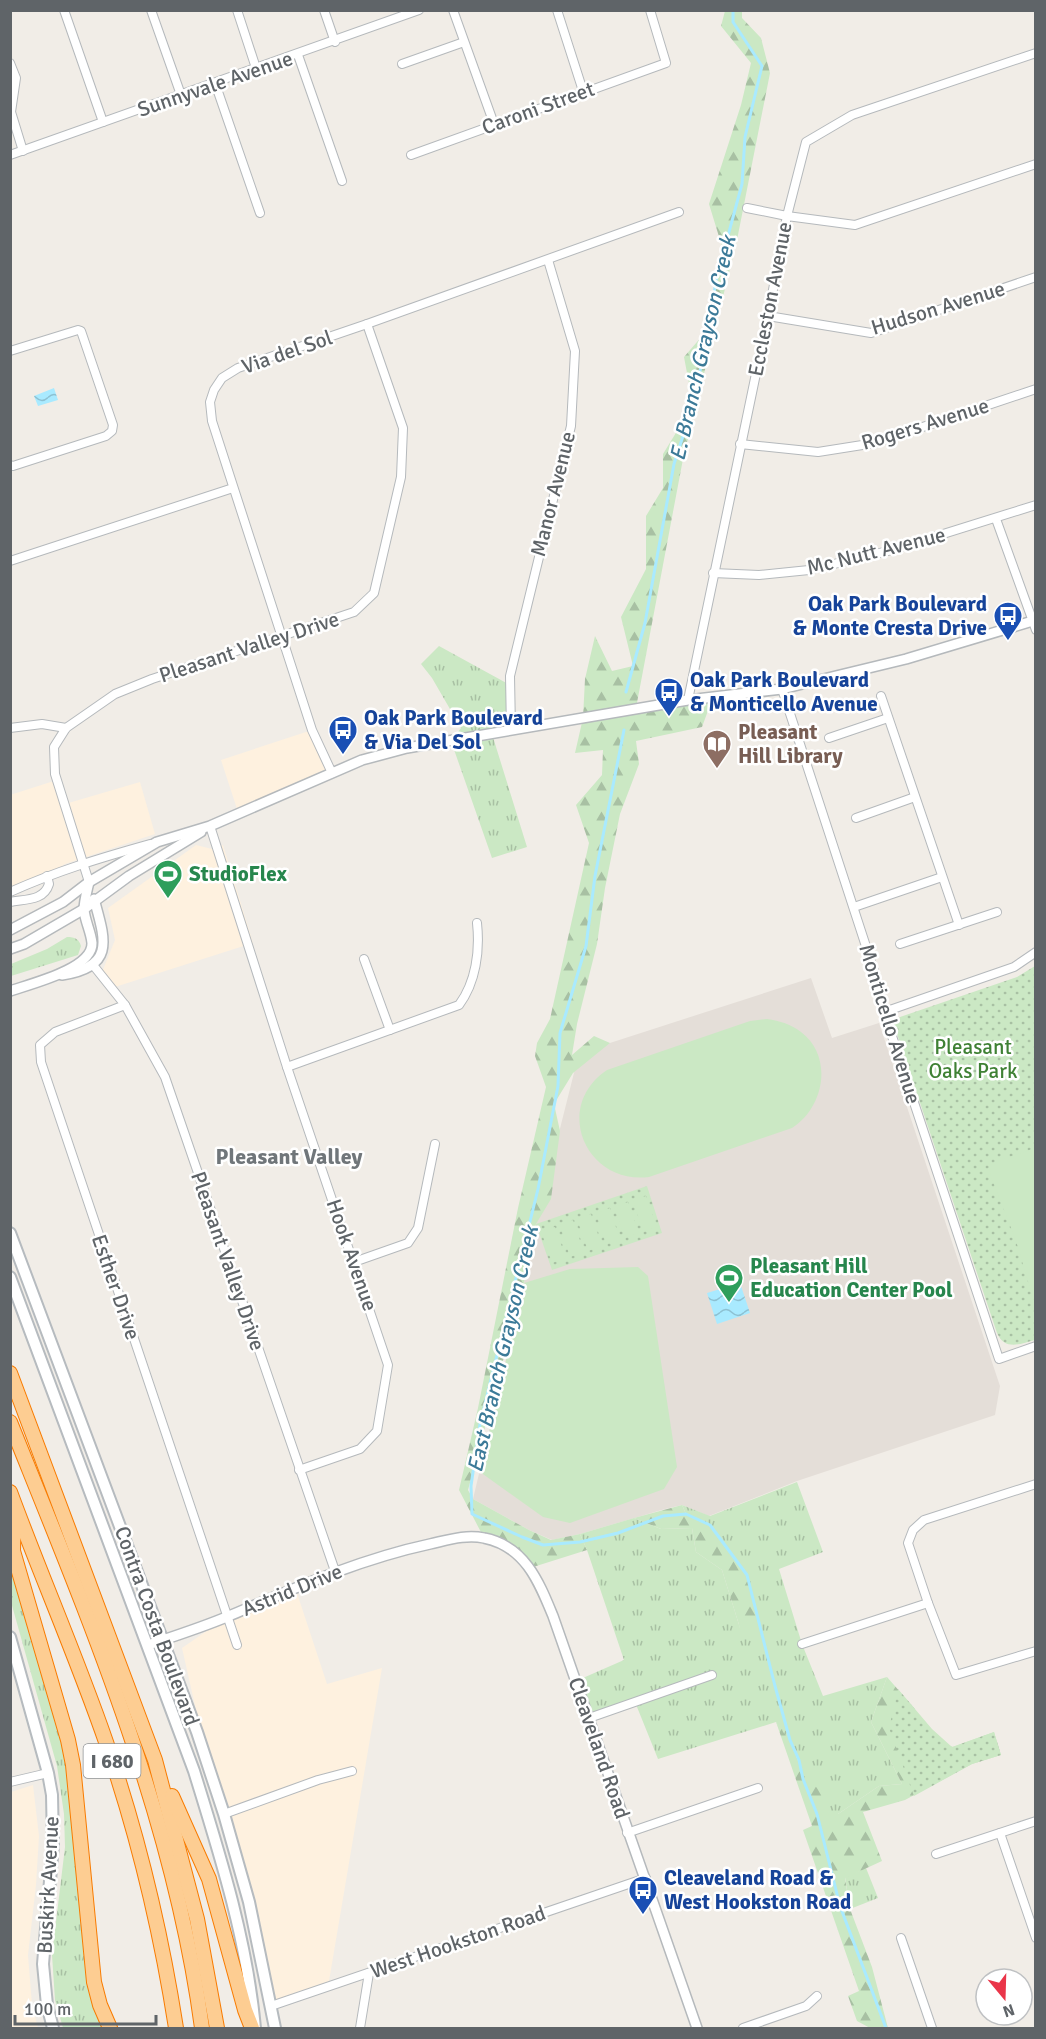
<svg xmlns="http://www.w3.org/2000/svg" width="1046" height="2039" font-family="Signika,sans-serif">
<defs>
<pattern id="grass-tufts" width="24" height="20" patternUnits="userSpaceOnUse" patternTransform="scale(1.5)"><rect width="24" height="20" fill="#cbe8c4"/><path d="M3 7l-1-3M5 7V3M7 7l1-3M15 17l-1-3M17 17v-4M19 17l1-3" fill="none" stroke="#a8c0a3"/></pattern>
<pattern id="forest-firs" width="22" height="20" patternUnits="userSpaceOnUse" patternTransform="scale(1.5)"><rect width="22" height="20" fill="#cbe8c4"/><path d="M5 1l3.5 6h-7zM16 11l3.5 6h-7z" fill="#a8c0a3"/></pattern>
<pattern id="park-dots" width="8" height="8" patternUnits="userSpaceOnUse" patternTransform="scale(1.5)"><rect width="8" height="8" fill="#cbe8c4"/><path d="M2 2h.1M6 6h.1" fill="none" stroke="#a8c0a3" stroke-width="1.8" stroke-linecap="round"/></pattern>
<pattern id="water-waves" width="16" height="10" patternUnits="userSpaceOnUse" patternTransform="scale(1.5)"><rect width="16" height="10" fill="#a9eaff"/><path d="M0 5q4-4 8 0t8 0" fill="none" stroke="#8dc1d2"/></pattern>
</defs>
<rect width="100%" height="100%" fill="#f1ede7"/>
<g fill="#fef1df">
<path d="M 312,730 L 332,773 L 239,815 L 221,760 Z"/>
<path d="M 57,780 L 65,804 L 140,782 L 155,834 L 65,864 L 46,876 L 11,892 L 10,795 Z"/>
<path d="M 196,845 L 212,849 L 223,845 L 253,943 L 115,987 L 102,972 L 115,940 L 108,908 Z"/>
<path d="M 295,1587 L 327,1684 L 382,1668 L 328,1987 L 271,2006 L 210,1772 L 182,1648 L 227,1617 Z"/>
<path d="M 33,1785 L 39,1836 L 36,1885 L 28,1955 L 32,2005 L 38,2028 L 11,2028 L 11,1792 Z"/>
</g>
<path fill="#e4ded8" d="M 811,978 L 832,1038 L 879,1023 L 1000,1386 L 995,1415 L 797,1481 L 709,1516 L 682,1505 L 665,1509 L 580,1534 L 552,1540 L 529,1530 L 473,1499 L 524,1283 L 536,1224 L 579,1053 Z"/>
<g fill="url(#grass-tufts)">
<path d="M 439,646 L 510,685 L 511,730 L 492,734 L 527,847 L 492,858 L 451,741 L 461,728 L 432,678 L 421,664 Z"/>
<path d="M 67,937 C 75,937 79,939 81,946 L 78,955 L 11,976 L 11,964 L 47,949 Z"/>
<path d="M 797,1482 L 823,1552 L 779,1569 L 802,1644 L 823,1696 L 887,1677 L 871,1722 L 902,1784 L 879,1786 L 838,1814 L 817,1814 L 803,1779 L 799,1760 L 776,1722 L 658,1759 L 635,1702 L 589,1718 L 576,1681 L 624,1660 L 587,1550 L 580,1534 L 634,1518 L 661,1529 L 692,1528 L 696,1552 L 722,1570 L 740,1628 L 726,1548 L 710,1525 L 686,1514 L 682,1505 L 710,1516 Z"/>
<path d="M 10,1545 L 68,1740 L 91,1953 L 110,2028 L 63,2028 L 55,2000 L 52,1955 L 65,1847 L 64,1814 L 57,1766 L 11,1602 Z"/>
<path d="M 866,1868 L 878,1898 L 850,1909 L 845,1877 Z"/>
</g>
<g fill="url(#forest-firs)">
<path d="M 725,11 L 742,11 L 742,18 L 761,38 L 770,73 L 737,240 L 683,459 L 636,708 L 713,697 L 702,727 L 636,741 L 639,764 L 620,814 L 605,888 L 597,944 L 577,1024 L 572,1055 L 594,1036 L 610,1043 L 573,1073 L 554,1104 L 560,1131 L 551,1199 L 536,1224 L 524,1283 L 468,1490 L 473,1499 L 529,1530 L 551,1540 L 580,1534 L 587,1550 L 530,1568 L 519,1556 L 484,1538 L 459,1490 L 478,1408 L 518,1208 L 546,1087 L 535,1056 L 537,1043 L 550,1019 L 589,843 L 576,805 L 602,775 L 603,750 L 575,753 L 583,718 L 585,679 L 595,636 L 612,671 L 633,666 L 621,617 L 646,569 L 646,516 L 663,488 L 663,454 L 693,405 L 684,357 L 709,328 L 716,280 L 724,253 L 709,204 L 741,105 L 751,63 L 721,26 Z"/>
<path d="M 682,1505 L 686,1514 L 710,1525 L 747,1575 L 766,1648 L 740,1628 L 722,1570 L 696,1552 L 692,1528 L 661,1529 L 634,1518 Z"/>
<path d="M 887,1677 L 915,1709 L 906,1727 L 953,1747 L 994,1732 L 1001,1755 L 972,1764 L 905,1800 L 863,1812 L 882,1861 L 845,1878 L 850,1909 L 872,1967 L 888,2028 L 870,2028 L 857,2021 L 848,1996 L 859,1991 L 803,1830 L 812,1826 L 776,1722 C 791,1742 798,1755 803,1779 L 826,1793 L 817,1814 L 838,1814 L 879,1786 L 902,1784 L 871,1722 Z"/>
</g>
<g fill="url(#park-dots)">
<path d="M 1035,966 L 1035,1340 C 1020,1344 1005,1351 997,1333 L 893,1022 L 900,1017 L 1017,977 Z"/>
<path d="M 647,1186 L 662,1233 L 552,1270 L 536,1224 Z"/>
<path d="M 898,1689 L 932,1729 L 952,1747 L 994,1732 L 1001,1755 L 972,1764 L 914,1796 L 889,1728 Z"/>
</g>
<g fill="#cbe8c4">
<path d="M 767,1019 C 780,1021 791,1024 801,1032 C 834,1057 824,1108 792,1128 L 649,1177 C 586,1185 552,1107 607,1070 L 750,1021 Z"/>
<path d="M 1035,1148 L 1036,1148 L 1035,1305 L 1016,1241 L 989,1171 L 993,1163 Z"/>
<path d="M 646,1196 L 657,1227 L 643,1232 L 633,1200 Z"/>
<path d="M 628,1202 L 639,1233 L 625,1238 L 614,1207 Z"/>
<path d="M 610,1208 L 620,1240 L 606,1244 L 596,1213 Z"/>
<path d="M 591,1214 L 602,1246 L 588,1251 L 577,1219 Z"/>
<path d="M 573,1220 L 584,1252 L 570,1257 L 560,1225 Z"/>
<path d="M 555,1227 L 566,1258 L 552,1263 L 541,1231 Z"/>
<path d="M 638,1267 L 648,1276 L 677,1467 L 664,1489 L 570,1523 L 543,1517 L 480,1472 L 524,1283 L 570,1269 Z"/>
</g>
<g fill="url(#water-waves)">
<path d="M 54,388 L 58,400 L 38,406 L 34,396 Z"/>
<path d="M 740,1283 L 750,1313 L 717,1324 L 707,1293 Z"/>
</g>
<g fill="none" stroke-linecap="round" stroke-linejoin="round">
<g stroke="#a9eaff" stroke-width="3">
<path d="M 626,692 L 645,623 L 674,464 L 693,405 L 709,328 L 716,280 L 742,184 L 745,137 L 762,66 L 733,22 L 733,10"/>
<path d="M 624,730 L 595,876 L 586,946 L 560,1033 L 558,1086 L 538,1189 L 480,1424 L 471,1486 L 472,1514 L 522,1537 L 543,1545 L 580,1542 L 618,1533 L 663,1516 L 686,1514 L 710,1525 L 747,1575 L 775,1686 L 790,1740 L 799,1760 L 803,1779 L 817,1814 L 840,1906 L 886,2028"/>
</g>
<g stroke="#b5b9bc" stroke-width="10">
<g id="minor">
<path d="M 64,10 L 103,122"/>
<path d="M 151,10 L 181,95"/>
<path d="M 237,10 L 256,68"/>
<path d="M 324,10 L 335,42"/>
<path d="M 453,10 L 494,124"/>
<path d="M 557,10 L 583,91"/>
<path d="M 298,55 L 342,181"/>
<path d="M 10,63 L 16,78 L 11,112 L 23,151"/>
<path d="M 402,64 L 464,42"/>
<path d="M 215,83 L 260,213"/>
<path d="M 10,155 L 419,10"/>
<path d="M 411,155 L 666,63 L 650,10"/>
<path d="M 747,208 L 787,216 L 855,225 L 1036,164"/>
<path d="M 768,316 L 871,333 L 1036,277"/>
<path d="M 10,351 L 78,330 L 81,331 L 113,425 L 112,431 L 106,436 L 13,466 L 10,465"/>
<path d="M 740,444 L 818,452 L 875,443 L 1036,389"/>
<path d="M 996,519 L 1036,630"/>
<path d="M 10,561 L 233,488"/>
<path d="M 713,573 L 759,575 L 809,570 L 892,550 L 1036,505"/>
<path d="M 782,689 L 876,977 L 884,1012 L 999,1359 L 1036,1346"/>
<path d="M 881,696 L 959,925"/>
<path d="M 688,700 L 768,316 L 787,216 L 806,142 L 852,115 L 1036,53"/>
<path d="M 10,728 L 42,724 L 66,728"/>
<path d="M 511,730 L 510,676 L 571,426 L 575,351 L 548,260"/>
<path d="M 829,738 L 888,718"/>
<path d="M 332,773 L 312,730 L 212,421 L 210,402 L 214,390 L 222,378 L 238,368 L 367,324 L 679,212"/>
<path d="M 856,818 L 915,797"/>
<path d="M 210,826 L 287,1067 L 388,1365 L 377,1431 L 360,1449 L 299,1470"/>
<path d="M 89,882 L 55,774 L 54,747 L 66,728 L 115,694 L 152,679 L 354,612 L 374,593 L 401,477 L 403,428 L 367,324"/>
<path d="M 10,892 C 57,871 100,858 150,844"/>
<path d="M 10,902 C 25,899 44,901 49,884 L 47,876"/>
<path d="M 854,907 L 942,877"/>
<path d="M 900,944 L 997,912"/>
<path d="M 364,959 L 390,1030"/>
<path d="M 93,965 L 125,1005 L 165,1077 L 335,1571"/>
<path d="M 125,1005 L 55,1032 L 40,1045 L 41,1062 L 237,1645"/>
<path d="M 884,1012 L 1014,967 L 1036,952"/>
<path d="M 287,1067 L 459,1005 C 476,982 480,951 477,923"/>
<path d="M 354,1262 L 408,1243 L 418,1228 L 435,1144"/>
<path d="M 1036,1484 L 924,1520 L 913,1530 L 908,1543 L 928,1603 L 956,1675 L 1036,1651"/>
<path d="M 802,1644 L 928,1603"/>
<path d="M 589,1718 L 712,1675"/>
<path d="M 10,1782 L 48,1773"/>
<path d="M 224,1814 L 318,1780 L 352,1771"/>
<path d="M 627,1833 L 758,1788"/>
<path d="M 1000,1833 L 1036,1938"/>
<path d="M 936,1854 L 1036,1821"/>
<path d="M 901,1938 L 932,2028"/>
<path d="M 271,2006 L 646,1878"/>
<path d="M 360,2028 L 369,1973"/>
<path d="M 743,2028 L 806,2006 L 817,1996"/>
</g>
</g>
<g stroke="#b5b9bc" stroke-width="12">
<g id="tertiary">
<path d="M 10,930 L 63,902 L 89,882 L 157,842 L 210,826 L 362,760 L 407,748 L 688,700 L 782,689 L 906,659 L 1036,620"/>
<path d="M 10,949 L 24,944 L 84,909 L 129,876 L 201,832"/>
<path d="M 62,975 C 116,967 105,939 94,899"/>
<path d="M 10,991 C 30,984 93,969 92,943 C 91,932 85,921 84,910 C 84,901 87,891 89,882"/>
<path d="M 148,1645 C 175,1636 203,1627 229,1616 C 295,1588 360,1559 430,1544 C 448,1540 466,1534 484,1538 C 525,1546 539,1582 553,1616 L 697,2028"/>
</g>
</g>
<g stroke="#b6bbbf" stroke-width="14">
<g id="secondary">
<path d="M 10,1233 L 197,1732 L 224,1814 L 249,1902 L 275,2028"/>
<path d="M 10,1277 L 194,1771 C 220,1855 247,1940 255,2028"/>
<path d="M 10,1637 L 48,1773 L 52,1795 L 53,1845 L 43,1964 L 47,2005 L 53,2028"/>
</g>
</g>
<g stroke="#f87b00" stroke-width="16">
<g id="motorway">
<path d="M 10,1373 L 155,1760 L 197,1919 L 217,2028"/>
<path d="M 10,1422 C 89,1619 174,1817 202,2028"/>
<path d="M 10,1492 C 41,1576 77,1658 106,1742 C 138,1835 161,1932 176,2028"/>
<path d="M 14,1509 L 13,1551 L 68,1740 L 73,1765 L 94,1982 L 100,2005 L 110,2028"/>
<path d="M 172,1796 L 209,1879 L 245,2010 L 252,2028"/>
</g>
</g>
<use href="#minor" stroke="#fff" stroke-width="8"/>
<use href="#tertiary" stroke="#fff" stroke-width="9"/>
<use href="#secondary" stroke="#fff" stroke-width="10"/>
<use href="#motorway" stroke="#fdcd92" stroke-width="14"/>
</g>
<defs>
<g id="bus-pin" transform="scale(1.5)"><path d="M0 17L-7.5 6A9.5 9.5 0 1 1 7.5 6Z" fill="#1a4fb4" stroke="#fff"/><path d="M-5-6H5V4H4V6H2V4H-2V6H-4V4H-5ZM-3.5-4V0h7V-4ZM-3.5 1.2v1.5H-2V1.2ZM2 1.2v1.5H3.5V1.2Z" fill="#fff"/></g>
<g id="library-pin" transform="scale(1.5)"><path d="M0 17L-7.5 6A9.5 9.5 0 1 1 7.5 6Z" fill="#8d6e63" stroke="#fff"/><path d="M-6-4Q-3-5.5-.7-3.5V5Q-3 3-6 4ZM6-4Q3-5.5 .7-3.5V5Q3 3 6 4Z" fill="#fff"/></g>
<g id="stadium-pin" transform="scale(1.5)"><path d="M0 17L-7.5 6A9.5 9.5 0 1 1 7.5 6Z" fill="#2e9e5b" stroke="#fff"/><path d="M0-5a6.5 5 0 1 0 0 10a6.5 5 0 1 0 0-10ZM-3.5-1.8h7v3.6h-7Z" fill="#fff"/></g>
</defs>
<g fill-rule="evenodd">
<use href="#bus-pin" x="1008" y="616"/>
<use href="#bus-pin" x="669" y="692"/>
<use href="#bus-pin" x="343" y="730"/>
<use href="#library-pin" x="717" y="744"/>
<use href="#stadium-pin" x="168" y="874"/>
<use href="#stadium-pin" x="729" y="1278"/>
<use href="#bus-pin" x="643" y="1890"/>
</g>
<g text-anchor="middle" stroke-width="5" stroke-linejoin="round" paint-order="stroke">
<rect fill="#fff" stroke="#8f9295" stroke-width="1.5" x="83.5" y="1744" width="57" height="34" rx="4.5"/>
<g font-size="20" font-weight="bold" fill="#5f6468">
<text x="112" y="1768">I 680</text>
</g>
<g font-size="21" fill="#5f6468" stroke="#fff">
<text transform="translate(215 84) rotate(-19)" y="7">Sunnyvale Avenue</text>
<text transform="translate(538 108) rotate(-20)" y="7">Caroni Street</text>
<text transform="translate(770 299) rotate(-79)" y="7">Eccleston Avenue</text>
<text transform="translate(938 308) rotate(-17)" y="7">Hudson Avenue</text>
<text transform="translate(287 352) rotate(-19)" y="7">Via del Sol</text>
<text transform="translate(925 424) rotate(-17)" y="7">Rogers Avenue</text>
<text transform="translate(553 494) rotate(-76)" y="7">Manor Avenue</text>
<text transform="translate(876 551) rotate(-14)" y="7">Mc Nutt Avenue</text>
<text transform="translate(249 647) rotate(-18)" y="7">Pleasant Valley Drive</text>
<text transform="translate(890 1024) rotate(73)" y="7">Monticello Avenue</text>
<text transform="translate(352 1255) rotate(71)" y="7">Hook Avenue</text>
<text transform="translate(228 1261) rotate(71)" y="7">Pleasant Valley Drive</text>
<text transform="translate(116 1287) rotate(71)" y="7">Esther Drive</text>
<text transform="translate(292 1590) rotate(-22)" y="7">Astrid Drive</text>
<text transform="translate(157 1626) rotate(70)" y="7">Contra Costa Boulevard</text>
<text transform="translate(599 1748) rotate(71)" y="7">Cleaveland Road</text>
<text transform="translate(48 1885) rotate(-87)" y="7">Buskirk Avenue</text>
<text transform="translate(458 1942) rotate(-19)" y="7">West Hookston Road</text>
</g>
<g font-size="21" font-weight="bold" fill="#164399" stroke="#fff" text-anchor="start">
<text x="987" y="611" text-anchor="end">Oak Park Boulevard<tspan x="987" dy="24">&amp; Monte Cresta Drive</tspan></text>
<text x="690" y="687">Oak Park Boulevard<tspan x="690" dy="24">&amp; Monticello Avenue</tspan></text>
<text x="364" y="725">Oak Park Boulevard<tspan x="364" dy="24">&amp; Via Del Sol</tspan></text>
<text x="664" y="1885">Cleaveland Road &amp;<tspan x="664" dy="24">West Hookston Road</tspan></text>
</g>
<g font-size="21" font-weight="bold" fill="#785e54" stroke="#fff" text-anchor="start">
<text x="738" y="739">Pleasant<tspan x="738" dy="24">Hill Library</tspan></text>
</g>
<g font-size="21" font-weight="bold" fill="#27864d" stroke="#fff" text-anchor="start">
<text x="189" y="881">StudioFlex</text>
<text x="750" y="1273">Pleasant Hill<tspan x="750" dy="24">Education Center Pool</tspan></text>
</g>
<g font-size="21" fill="#3f8134" stroke="#fff">
<text x="973" y="1054">Pleasant<tspan x="973" dy="24">Oaks Park</tspan></text>
</g>
<g font-size="22" font-style="italic" fill="#3c7a98" stroke="#fff">
<text transform="translate(702 348) rotate(-77)" y="8">E. Branch Grayson Creek</text>
<text transform="translate(502 1349) rotate(-77)" y="8">East Branch Grayson Creek</text>
</g>
<g font-size="22" font-weight="bold" fill="#70767a" stroke="#fff">
<text x="289" y="1164">Pleasant Valley</text>
</g>
</g>
<rect width="1046" height="2039" fill="none" stroke="#5f6468" stroke-width="24"/>
<g transform="translate(1004 1997) rotate(161)"><circle r="28" fill="#ffffff" stroke="#bfc1c3" stroke-width="1.5"/>
<path d="M0-4.5L10 22L0 15L-10 22Z" fill="#ea3549"/>
<text y="-9" font-size="16" font-weight="bold" text-anchor="middle" fill="#5f6468">N</text>
</g>
<path d="M15 2015v9h141v-9" fill="none" stroke="#5f6468" stroke-width="3"/>
<text x="24" y="2015" font-size="18" fill="#5f6468" stroke="#ffffff" stroke-width="4.5" paint-order="stroke">100 m</text>
</svg>
